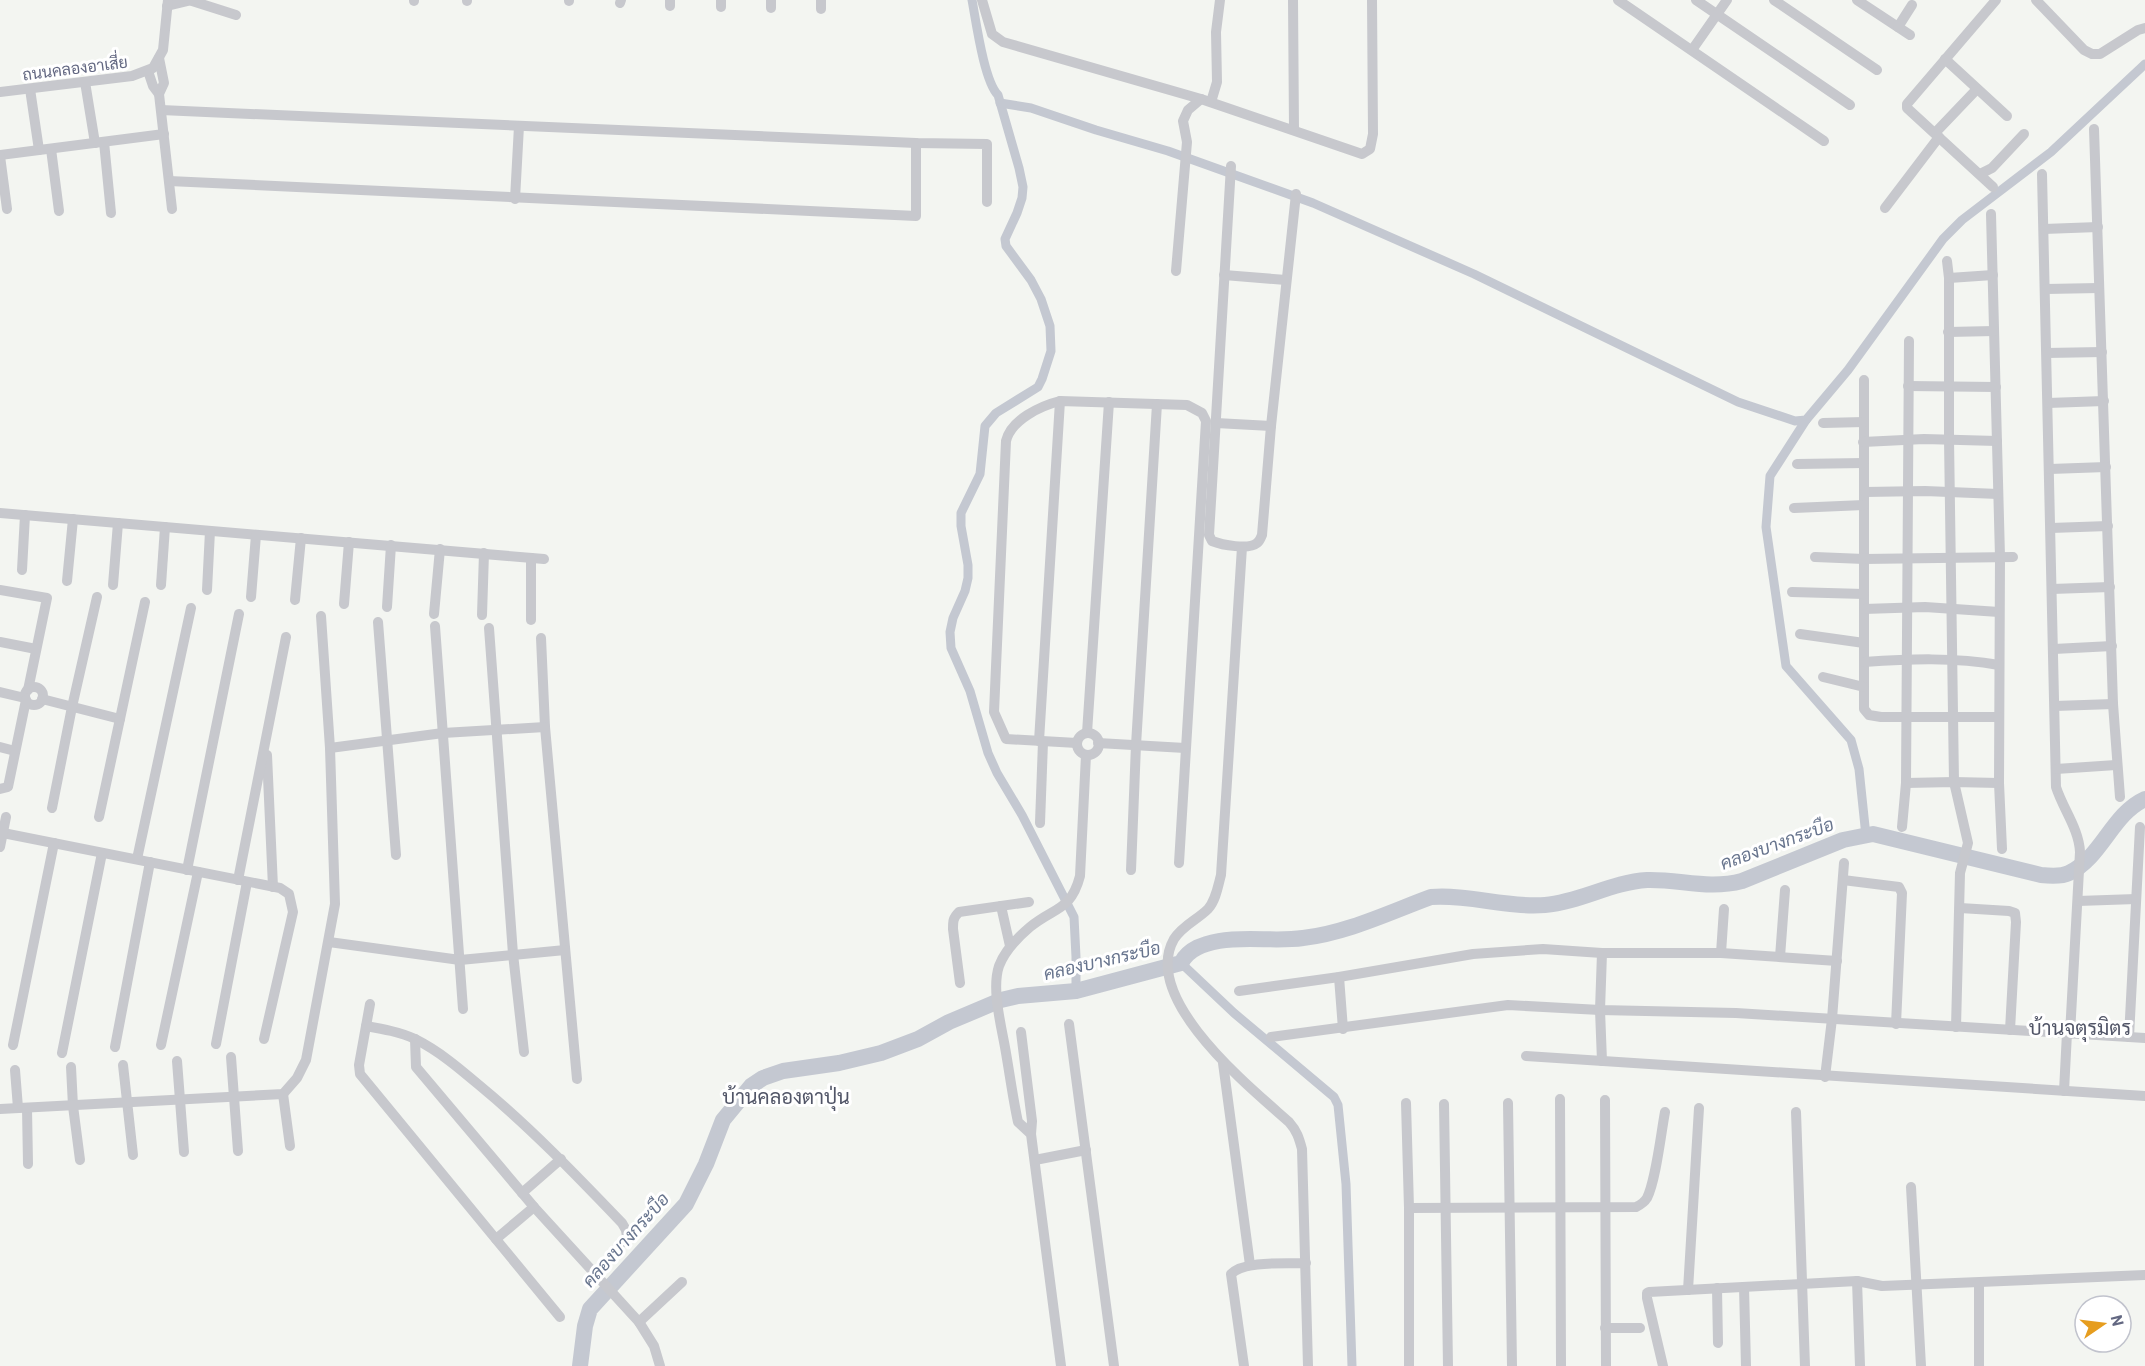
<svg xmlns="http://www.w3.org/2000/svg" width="2145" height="1366" font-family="Barlow,Sarabun,sans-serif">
<rect width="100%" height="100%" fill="#f3f5f1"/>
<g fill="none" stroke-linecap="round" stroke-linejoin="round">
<g stroke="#c4c8d1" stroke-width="9">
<path d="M 972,0 C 976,21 984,81 998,95 L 1019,168 L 1023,187 L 1022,198 L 1017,213 L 1005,239 L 1006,246 L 1031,280 L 1041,299 L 1050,326 L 1051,351 L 1042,379 L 1038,387 L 996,413 L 985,426 L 980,474 L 961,513 L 961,526 L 968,565 L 968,578 L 965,591 L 953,618 L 950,632 L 951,648 L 970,691 L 988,753 L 997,773 L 1022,815 L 1074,917 L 1076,957 L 1076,991"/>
<path d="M 1000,103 L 1031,108 L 1096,130 L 1168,151 L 1313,203 L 1474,274 L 1738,402 L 1795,421 L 1806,420 L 1848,370 L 1943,239 L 1962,220 L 2051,152 L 2145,64"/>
<path d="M 1806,420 L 1770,476 L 1766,527 L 1786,666 L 1851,740 L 1859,769 L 1866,836"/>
<path d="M 1181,963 L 1234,1013 L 1334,1097 L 1338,1105 L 1346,1184 L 1352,1366"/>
</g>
<path stroke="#c4c8d1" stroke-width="16" d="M 580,1366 L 585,1326 L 590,1309 L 686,1204 L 706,1164 L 723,1120 L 751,1086 L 763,1078 L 783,1071 L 839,1063 L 881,1053 L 918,1039 L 949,1022 L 1001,1000 L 1018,996 L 1076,991 L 1181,963 C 1189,948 1204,944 1219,941 C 1247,936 1275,942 1303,938 C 1347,933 1390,912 1431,897 C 1469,894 1506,908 1545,905 C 1580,902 1612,882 1647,880 C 1680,879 1708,890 1742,881 L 1843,840 L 1873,834 L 2041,875 C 2050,876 2061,877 2069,873 C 2102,857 2112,814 2145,799"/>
<g stroke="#c7c8cd" stroke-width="10">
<path d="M 982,0 L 992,34 L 1003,42 L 1201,99 L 1362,154 L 1370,149 L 1373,134 L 1372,0"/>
<path d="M 1293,0 L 1294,129"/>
<path d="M 1618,0 L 1824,141"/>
<path d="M 1696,0 L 1850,105"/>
<path d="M 1774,0 L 1877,70"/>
<path d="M 1857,0 L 1910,35"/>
<path d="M 2036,0 L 2084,50 L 2092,54 L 2100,54 L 2138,30 L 2145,28"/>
<path d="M 192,1 L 236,15"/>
<path d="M 414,1 L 414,0"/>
<path d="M 467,1 L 467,0"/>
<path d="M 569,1 L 569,0"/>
<path d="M 620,3 L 621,0"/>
<path d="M 167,6 L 192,0"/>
<path d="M 670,6 L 670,0"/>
<path d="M 721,7 L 721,0"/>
<path d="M 771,8 L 771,0"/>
<path d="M 821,9 L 821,0"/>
<path d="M 1898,27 L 1912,5"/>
<path d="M 1692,50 L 1727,0"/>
<path d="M 159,58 L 164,83 L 159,94 L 172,209"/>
<path d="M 1945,59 L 2007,116"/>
<path d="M 148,71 L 153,86 L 159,94"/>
<path d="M 85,82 L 95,143"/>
<path d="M 30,89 L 39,150"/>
<path d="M 0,92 L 132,76 L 153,68 L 163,50 L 168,0"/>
<path d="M 1211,102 L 1217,82 L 1216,32 L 1220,0"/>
<path d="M 161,110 L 916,143 L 987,144 L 987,202"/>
<path d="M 2094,129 L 2113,704 L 2120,797"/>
<path d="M 1935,133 L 1977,89"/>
<path d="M 104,142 L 111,213"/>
<path d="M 51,149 L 59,211"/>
<path d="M 0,155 L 164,134"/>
<path d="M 0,156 L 7,209"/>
<path d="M 1231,166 L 1209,535 L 1212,541 C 1222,545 1249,550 1257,543 C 1260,541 1261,537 1262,535 L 1271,426 L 1296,194"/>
<path d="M 1980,174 L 1992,168 L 2024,134"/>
<path d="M 2042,174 L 2056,787 C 2063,809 2079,829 2080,852 L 2070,1034"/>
<path d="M 169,181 L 916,216 L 916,143"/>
<path d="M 1993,187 L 1907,108 L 1907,104 L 1996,0"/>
<path d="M 515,199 L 519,126"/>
<path d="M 1885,208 L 1939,137"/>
<path d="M 1991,214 L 2000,557 L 1999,783 L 2002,849"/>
<path d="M 2044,229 L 2098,227"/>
<path d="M 1947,261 L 1949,278 L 1949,439 L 1954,782 L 1968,843 L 1960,873 L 1956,1027"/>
<path d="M 1176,271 L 1187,142 L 1183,121 L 1188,110 L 1201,99"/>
<path d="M 1224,275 L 1286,280"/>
<path d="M 1949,278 L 1993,275"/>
<path d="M 2046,289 L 2099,288"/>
<path d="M 1948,332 L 1994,331"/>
<path d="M 2047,353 L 2102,352"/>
<path d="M 1864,380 L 1864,709 L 1869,715 L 1881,717 L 1999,717"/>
<path d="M 1908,386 L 1996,387"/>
<path d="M 2048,403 L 2104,401"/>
<path d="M 1216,423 L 1271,426"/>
<path d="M 1823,423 L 1864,422"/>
<path d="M 1863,442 L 1924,439 L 1997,441"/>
<path d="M 1797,464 L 1864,463"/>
<path d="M 2050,469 L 2106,467"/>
<path d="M 1865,492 L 1925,491 L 1998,494"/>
<path d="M 1794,508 L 1864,505"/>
<path d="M 0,513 L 544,559"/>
<path d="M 2051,528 L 2108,526"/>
<path d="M 1242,547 L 1221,875 C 1218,886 1216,900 1208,909 C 1197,920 1183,925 1174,939 C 1140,999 1251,1088 1289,1122 C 1297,1131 1299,1138 1302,1149 L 1308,1366"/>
<path d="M 1815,557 L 1864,559 L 2013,557"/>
<path d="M 22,570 L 25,515"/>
<path d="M 67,581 L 73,519"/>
<path d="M 113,585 L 118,523"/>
<path d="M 161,585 L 165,527"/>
<path d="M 2052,589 L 2110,587"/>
<path d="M 0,590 L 47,598 L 28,690"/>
<path d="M 207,590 L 210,531"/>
<path d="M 1792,592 L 1864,594"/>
<path d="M 251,597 L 256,535"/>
<path d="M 295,600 L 301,538"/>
<path d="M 344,604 L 349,542"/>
<path d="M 387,607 L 391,545"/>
<path d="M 1864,609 L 1925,607 L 1999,612"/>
<path d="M 434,614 L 440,549"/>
<path d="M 482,615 L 484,553"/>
<path d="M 531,620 L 531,558"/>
<path d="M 378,622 L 396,855"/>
<path d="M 435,626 L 463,1009"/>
<path d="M 489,628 L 513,954 L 524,1052"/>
<path d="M 1800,634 L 1864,643"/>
<path d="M 541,638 L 545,727 L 577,1079"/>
<path d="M 0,642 L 36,649"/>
<path d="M 2054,649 L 2112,646"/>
<path d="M 1864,662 C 1908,659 1955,657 1999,665"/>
<path d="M 1823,677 L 1864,687"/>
<circle cx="34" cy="696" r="9"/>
<path d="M 0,692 L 25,698"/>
<path d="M 42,699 L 120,719"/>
<path d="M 2055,706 L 2113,704"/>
<path d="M 1087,733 L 1109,402"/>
<circle cx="1088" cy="744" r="11"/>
<path d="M 1039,741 L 1060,401"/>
<path d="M 1077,743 L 1006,739 L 994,712 L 1006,441 C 1011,420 1040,406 1060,401 L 1187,405 L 1202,413 L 1206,421 L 1179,863"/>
<path d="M 1098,743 L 1185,748"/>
<path d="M 0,747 L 15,751"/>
<path d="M 330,748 L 443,733 L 545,727"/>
<path d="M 267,755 L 273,887"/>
<path d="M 2056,769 L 2116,765"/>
<path d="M 1906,783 L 1954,782 L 1999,783"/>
<path d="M 0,789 L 8,787 L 26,700"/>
<path d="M 52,808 L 72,707 L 97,597"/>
<path d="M 99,817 L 145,602"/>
<path d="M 1040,823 L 1043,742"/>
<path d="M 1902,827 L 1906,783 L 1909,341"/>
<path d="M 3,833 L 280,888 L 289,894 L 293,912 L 264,1039"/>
<path d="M 0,847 L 6,817"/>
<path d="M 137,859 L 191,608"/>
<path d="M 187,870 L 239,614"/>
<path d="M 1131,870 L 1136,745 L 1157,404"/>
<path d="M 238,880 L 286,637"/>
<path d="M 1843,880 L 1899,887 L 1902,893 L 1896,1024"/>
<path d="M 2078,901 L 2136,899"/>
<path d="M 1001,906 L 1010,946"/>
<path d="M 1960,908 L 2009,911 L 2015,913 L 2016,922 L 2010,1030"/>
<path d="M 329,942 L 460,960 L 565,950"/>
<path d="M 1602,953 L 1600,1010 L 1602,1061"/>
<path d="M 1721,953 L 1724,909"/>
<path d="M 1780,957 L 1785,890"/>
<path d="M 1339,977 L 1343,1029"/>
<path d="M 960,983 L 953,929 C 953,921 953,918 959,912 L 1029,902"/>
<path d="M 1239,991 L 1339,977 L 1473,954 L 1543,949 L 1602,953 L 1721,953 L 1837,961"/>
<path d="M 370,1004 L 359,1065 L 360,1074 L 560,1317"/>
<path d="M 1069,1024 L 1114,1366"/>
<path d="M 366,1026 C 383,1029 400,1032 415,1039 C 439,1051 459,1068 479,1085 C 530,1127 576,1175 622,1223 L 626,1230 L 627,1237 L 617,1248"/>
<path d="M 1021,1032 L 1032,1121 L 1031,1134"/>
<path d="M 1271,1037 L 1508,1005 L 1600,1010 L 1736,1013 L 2145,1038"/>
<path d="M 2129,1037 L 2140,827"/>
<path d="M 415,1039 L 416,1067 L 534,1207 L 639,1322 L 654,1346 L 660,1366"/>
<path d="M 216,1044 L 247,882"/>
<path d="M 13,1045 L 54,843"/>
<path d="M 161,1045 L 198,872"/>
<path d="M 115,1047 L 150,862"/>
<path d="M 62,1053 L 102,853"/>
<path d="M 1526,1056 L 2145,1096"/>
<path d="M 231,1057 L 238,1151"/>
<path d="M 177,1061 L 184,1152"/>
<path d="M 1223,1063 L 1250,1265"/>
<path d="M 123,1065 L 133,1155"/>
<path d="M 71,1067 L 73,1106 L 80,1160"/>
<path d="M 15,1070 L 18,1108"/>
<path d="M 1825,1077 L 1832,1019 L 1844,863"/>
<path d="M 2064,1091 L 2067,1033"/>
<path d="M 283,1094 L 290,1146"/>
<path d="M 1560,1099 L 1561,1366"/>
<path d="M 1605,1100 L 1606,1366"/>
<path d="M 1406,1103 L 1409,1208 L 1409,1366"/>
<path d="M 1508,1103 L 1512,1366"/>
<path d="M 1444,1104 L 1448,1366"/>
<path d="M 27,1108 L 28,1164"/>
<path d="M 0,1109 L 283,1094 L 297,1078 L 306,1060 L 335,904 L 330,748 L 321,616"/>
<path d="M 1796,1112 L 1805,1366"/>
<path d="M 1035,1160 L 1086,1150"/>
<path d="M 1911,1187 L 1921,1366"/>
<path d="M 522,1193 L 561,1159"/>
<path d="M 1409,1208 L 1636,1207 C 1640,1205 1644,1203 1647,1198 C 1656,1180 1661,1133 1665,1112"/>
<path d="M 496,1239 L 534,1207"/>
<path d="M 1857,1281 L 1860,1366"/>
<path d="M 1744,1287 L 1746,1366"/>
<path d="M 1717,1288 L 1718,1343"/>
<path d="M 1688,1290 L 1699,1108"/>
<path d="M 639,1322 L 682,1282"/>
<path d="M 1605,1328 L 1640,1328"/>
<path d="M 1061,1366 L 1031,1134 L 1018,1122 C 1013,1099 1010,1076 1006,1053 C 1002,1028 991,990 999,966 C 1005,950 1017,938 1030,927 C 1054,907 1071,911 1080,876 L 1086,755"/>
<path d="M 1244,1366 L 1231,1274 C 1245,1260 1287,1264 1306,1263"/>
<path d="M 1663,1366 L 1647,1298 L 1647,1293 L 1649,1292 L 1857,1281 L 1882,1286 L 2145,1275"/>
<path d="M 1979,1366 L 1979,1283"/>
</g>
</g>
<g text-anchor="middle" stroke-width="6" stroke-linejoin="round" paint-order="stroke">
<g font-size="16" fill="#636882" stroke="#fff">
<text transform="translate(75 68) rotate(-7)" y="6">ถนนคลองอาเสี่ย</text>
</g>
<g font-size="18" font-style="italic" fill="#68758e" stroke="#fff">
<text transform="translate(1777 844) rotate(-20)" y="6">คลองบางกระบือ</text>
<text transform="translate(1102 961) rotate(-13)" y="6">คลองบางกระบือ</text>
<text transform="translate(626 1240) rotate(-48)" y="6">คลองบางกระบือ</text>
</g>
<g font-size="20" fill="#515567" stroke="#fff">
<text x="2080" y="1035">บ้านจตุรมิตร</text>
<text x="786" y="1104">บ้านคลองตาปุ่น</text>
</g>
</g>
<g transform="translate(2103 1324) rotate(76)"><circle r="28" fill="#ffffff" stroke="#c1c3cd" stroke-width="1.5"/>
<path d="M0-4.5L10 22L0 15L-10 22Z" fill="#e69d1f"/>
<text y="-9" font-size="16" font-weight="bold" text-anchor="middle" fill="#636882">N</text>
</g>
</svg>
